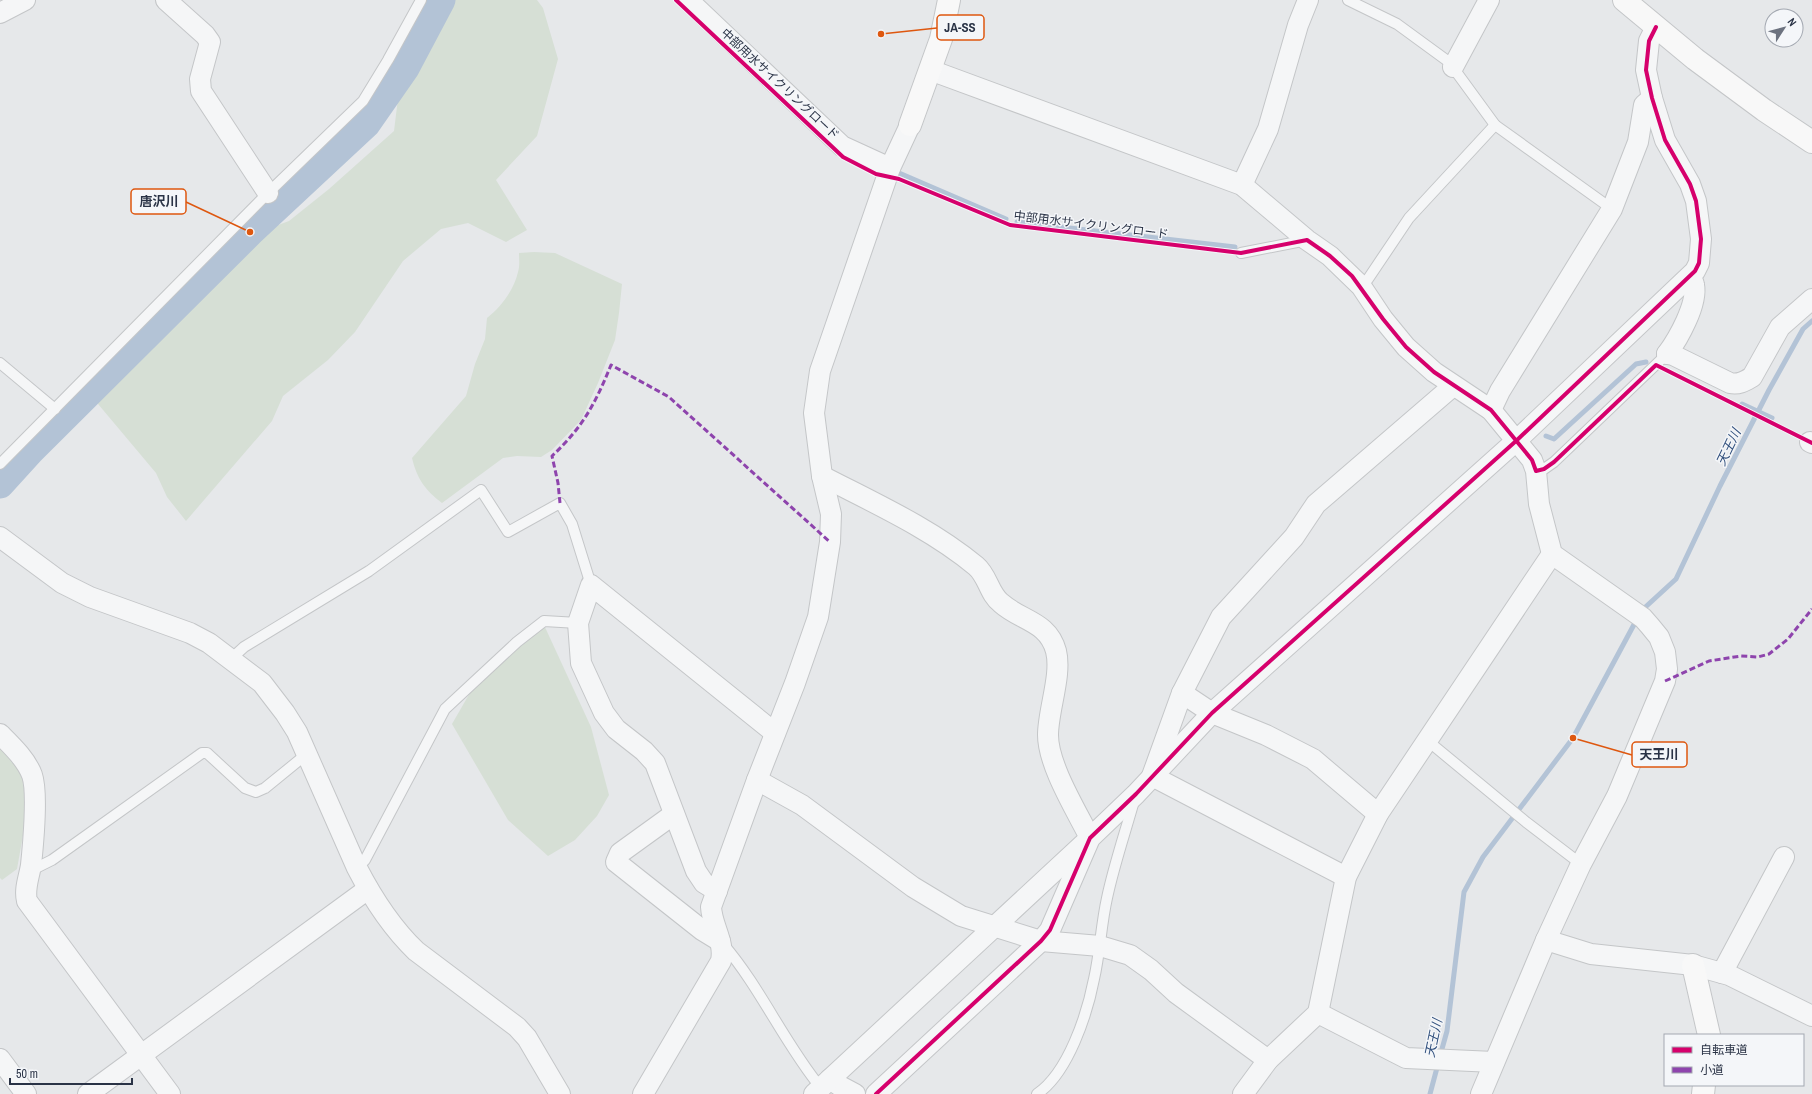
<svg xmlns="http://www.w3.org/2000/svg" width="1812" height="1094" font-family="'Archivo Narrow','Noto Sans JP',sans-serif">
<rect width="100%" height="100%" fill="#e6e8ea"/>
<g fill="#d6dfd5">
<path d="M 439,0 L 537,0 L 543,8 L 558,59 L 537,136 L 496,180 L 527,230 L 506,242 L 468,223 L 441,229 L 403,261 L 355,332 L 328,360 L 283,396 L 272,421 L 186,521 L 167,497 L 156,473 L 93,398 L 163,318 L 238,240 L 289,221 L 329,189 L 394,131 L 402,66 Z"/>
<path d="M 534,252 L 555,253 L 622,284 L 619,313 L 615,340 L 598,383 L 581,420 L 552,450 L 541,457 L 517,456 L 503,458 L 442,503 C 425,490 417,479 412,458 L 466,396 L 475,364 L 485,339 L 487,318 C 501,307 514,290 518,272 C 520,266 519,259 519,253 Z"/>
<path d="M 544,625 L 591,727 L 609,795 L 597,816 L 575,840 L 548,856 L 508,820 L 452,724 L 471,691 Z"/>
<path d="M 0,742 L 29,783 L 28,807 L 17,869 L 2,880 L 0,878 Z"/>
</g>
<g fill="none" stroke-linecap="round" stroke-linejoin="round">
<g stroke="#b3c3d6" stroke-width="5">
<path d="M 899,173 L 1006,219"/>
<path d="M 1017,222 L 1235,247"/>
<path d="M 1742,404 L 1772,418"/>
<path d="M 1546,436 L 1554,439 L 1636,364 L 1646,362"/>
<path d="M 1640,612 L 1676,579 L 1720,486 L 1769,390 L 1803,329 L 1812,321"/>
<path d="M 1440,1056 L 1447,1031 L 1464,892 L 1483,857 L 1573,738 L 1637,619"/>
<path d="M 1430,1094 L 1438,1064"/>
</g>
<path stroke="#b3c3d6" stroke-width="29" d="M 0,484 L 30,451 L 250,232 L 366,124 L 405,68 L 441,0"/>
<g stroke="#c4c6c8" stroke-width="12">
<g id="lane">
<path d="M 1348,0 L 1397,24 L 1449,62 L 1495,125 L 1612,209"/>
<path d="M 1241,253 L 1307,240"/>
<path d="M 1361,286 L 1368,279 L 1409,218 L 1495,125"/>
<path d="M 0,363 L 55,409"/>
<path d="M 0,464 L 268,193 L 363,101 L 388,60 L 421,0"/>
<path d="M 1536,471 L 1544,469 L 1554,462 L 1667,354"/>
<path d="M 231,659 L 244,647 L 369,571 L 481,490 L 508,532 L 560,503 L 572,524 L 591,585"/>
<path d="M 1428,741 L 1526,822 L 1581,864"/>
<path d="M 31,865 L 38,867 L 52,860 L 202,753 L 207,753 L 245,788 L 256,792 L 265,788 L 308,753"/>
<path d="M 357,868 L 365,860 L 445,709 L 517,642 L 544,621 L 578,623"/>
<path d="M 723,944 C 761,988 784,1043 821,1088"/>
<path d="M 1037,1094 C 1068,1073 1087,1015 1094,979 C 1100,953 1101,925 1107,898 C 1114,865 1125,833 1134,801"/>
</g>
</g>
<g stroke="#c4c6c8" stroke-width="22">
<g id="street">
<path d="M 166,0 L 205,35 L 210,42 L 200,79 L 201,91 L 268,193"/>
<path d="M 688,0 L 842,146 L 890,168"/>
<path d="M 0,13 L 25,0"/>
<path d="M 1453,67 L 1489,0"/>
<path d="M 930,70 L 1242,185 L 1307,240 L 1330,256 L 1361,286 L 1383,319 L 1406,347 L 1434,372 L 1491,410 L 1532,460 L 1536,471 L 1539,504 L 1552,554 L 1643,618 L 1650,626 L 1659,637 L 1665,652 L 1667,669 L 1665,681 L 1617,796 L 1581,864 L 1546,940 L 1481,1094"/>
<path d="M 1242,185 L 1268,129 L 1298,25 L 1308,0"/>
<path d="M 1667,354 L 1673,355 L 1730,383 C 1739,385 1745,381 1752,377 L 1780,327 L 1812,299"/>
<path d="M 1667,354 C 1678,339 1698,304 1694,285 C 1694,282 1691,279 1690,277"/>
<path d="M 1491,410 L 1500,391 L 1612,209 L 1638,142 L 1644,105 L 1652,98"/>
<path d="M 1810,442 L 1812,443"/>
<path d="M 0,537 L 62,583 L 90,597 L 190,633 L 209,643 L 262,683 L 285,713 L 297,732 L 357,868 C 373,899 391,927 416,951 L 517,1027 L 527,1038 L 560,1094"/>
<path d="M 1182,693 L 1212,713 L 1266,735 L 1313,759 L 1378,814"/>
<path d="M 0,734 C 11,745 26,759 32,775 C 38,792 33,846 31,865 C 29,878 24,889 27,901 L 170,1094"/>
<path d="M 757,780 L 802,805 L 913,887 L 961,916 L 1041,941 L 1100,946 L 1130,955 L 1151,970 L 1176,993 L 1268,1060"/>
<path d="M 674,814 L 620,853 L 616,862 L 702,930 L 720,941"/>
<path d="M 1346,877 L 1152,776 L 1182,693 L 1221,617 L 1294,537 L 1316,504 L 1453,386"/>
<path d="M 717,891 L 704,883 L 696,871 L 655,763 L 644,751 L 616,729 L 604,713 L 581,663 L 578,623 L 591,585 L 775,733"/>
<path d="M 1546,940 L 1591,954 L 1693,965 L 1729,975 L 1812,1016"/>
<path d="M 1722,973 L 1784,857"/>
<path d="M 1318,1013 L 1406,1058 L 1494,1062"/>
<path d="M 0,1059 L 26,1094"/>
<path d="M 830,1079 L 840,1086 L 855,1094"/>
<path d="M 88,1094 L 368,889"/>
<path d="M 643,1094 L 721,961 C 725,942 712,926 711,907 L 757,780 L 795,683 L 818,617 L 830,542 L 831,514 L 822,476 L 814,413 L 820,371 L 890,168 L 910,125"/>
<path d="M 814,1094 L 1090,838 C 1076,810 1048,765 1048,735 C 1048,710 1062,675 1056,651 C 1048,621 1021,621 1001,603 C 989,594 988,576 976,566 C 930,528 874,503 822,476"/>
<path d="M 876,1094 L 1041,941 L 1050,930 L 1090,838 L 1136,794 L 1212,713 L 1516,441 L 1695,271 L 1699,263 L 1701,239 L 1696,201 L 1690,184 L 1665,140 L 1652,98 L 1646,70 L 1649,41 L 1656,27"/>
<path d="M 1243,1094 L 1268,1060 L 1318,1013 L 1346,877 L 1378,814 L 1552,554"/>
</g>
</g>
<g stroke="#c4c6c8" stroke-width="24">
<g id="secondary">
<path d="M 1624,0 L 1695,59 L 1764,110 L 1812,142"/>
<path d="M 910,125 L 941,39 L 949,0"/>
<path d="M 1693,965 L 1709,1035"/>
<path d="M 1703,1094 L 1704,1085"/>
</g>
</g>
<use href="#lane" stroke="#f5f6f7" stroke-width="10"/>
<use href="#street" stroke="#f5f6f7" stroke-width="20"/>
<use href="#secondary" stroke="#f8f8f8" stroke-width="22"/>
<g stroke="#8e44ad" stroke-width="3" stroke-dasharray="6 3" stroke-linecap="butt">
<path d="M 560,503 L 558,483 L 552,456 C 583,427 595,404 611,365 L 669,397 L 830,542"/>
<path d="M 1665,681 L 1709,661 L 1741,656 L 1758,657 L 1769,654 L 1788,639 L 1812,609"/>
</g>
<g stroke="#f4f6f9" stroke-width="6">
<g id="cycleway">
<path d="M 676,0 L 843,157 L 876,174 L 899,179 L 1010,225 L 1241,253 L 1307,240 L 1330,256 L 1352,276 L 1383,319 L 1406,347 L 1434,372 L 1491,410 L 1532,460 L 1536,471 L 1544,469 L 1554,462 L 1656,365 L 1812,443"/>
<path d="M 876,1094 L 1041,941 L 1050,930 L 1090,838 L 1136,794 L 1212,713 L 1516,441 L 1695,271 L 1699,263 L 1701,239 L 1696,201 L 1690,184 L 1665,140 L 1652,98 L 1646,70 L 1649,41 L 1656,27"/>
</g>
</g>
<use href="#cycleway" stroke="#d6006c" stroke-width="4"/>
</g>
<g text-anchor="middle" stroke-width="3" stroke-linejoin="round" paint-order="stroke">
<g font-size="12" fill="#2a3346" stroke="#f4f6f9">
<text transform="translate(780 84) rotate(43)" y="4">中部用水サイクリングロード</text>
<text transform="translate(1091 225) rotate(7)" y="4">中部用水サイクリングロード</text>
</g>
<g font-size="13" font-style="italic" fill="#31507d" stroke="#f4f6f9">
<text transform="translate(1728 447) rotate(-64)" y="5">天王川</text>
<text transform="translate(1433 1038) rotate(-78)" y="5">天王川</text>
</g>
</g>
<path fill="none" stroke="#de570f" stroke-width="1.5" d="M881 34L937 28M250 232L186 202M1573 738L1632 755"/>
<g fill="#de570f" stroke="#f4f6f9" stroke-width="1.5">
<circle cx="881" cy="34" r="4"/>
<circle cx="250" cy="232" r="4"/>
<circle cx="1573" cy="738" r="4"/>
</g>
<g fill="#f4f6f9" stroke="#de570f" stroke-width="1.5">
<rect x="937" y="15" width="47" height="25" rx="4"/>
<rect x="131" y="189" width="55" height="25" rx="4"/>
<rect x="1632" y="742" width="55" height="25" rx="4"/>
</g>
<g font-size="13" text-anchor="middle" font-weight="bold" fill="#2a3346">
<text x="960" y="32">JA-SS</text>
<text x="159" y="206">唐沢川</text>
<text x="1659" y="759">天王川</text>
</g>
<rect x="1664" y="1034" width="140" height="52" fill="#f4f6f9" stroke="#a3a8b1"/>
<rect x="1672" y="1047" width="20" height="6" fill="#d6006c" stroke="#a3a8b1"/>
<text x="1700" y="1054" font-size="12" fill="#2a3346">自転車道</text>
<rect x="1672" y="1067" width="20" height="6" fill="#8e44ad" stroke="#a3a8b1"/>
<text x="1700" y="1074" font-size="12" fill="#2a3346">小道</text>
<g transform="translate(1784 28) rotate(54)"><circle r="19" fill="#f4f6f9" stroke="#a3a8b1"/>
<path d="M0-3L7 15L0 10L-7 15Z" fill="#6c727f"/>
<text y="-6" font-size="11" font-weight="bold" text-anchor="middle" fill="#2a3346">N</text>
</g>
<path d="M10 1078v6h122v-6" fill="none" stroke="#2a3346" stroke-width="2"/>
<text x="16" y="1078" font-size="12" fill="#2a3346" stroke="#f4f6f9" stroke-width="3" paint-order="stroke">50 m</text>
</svg>
